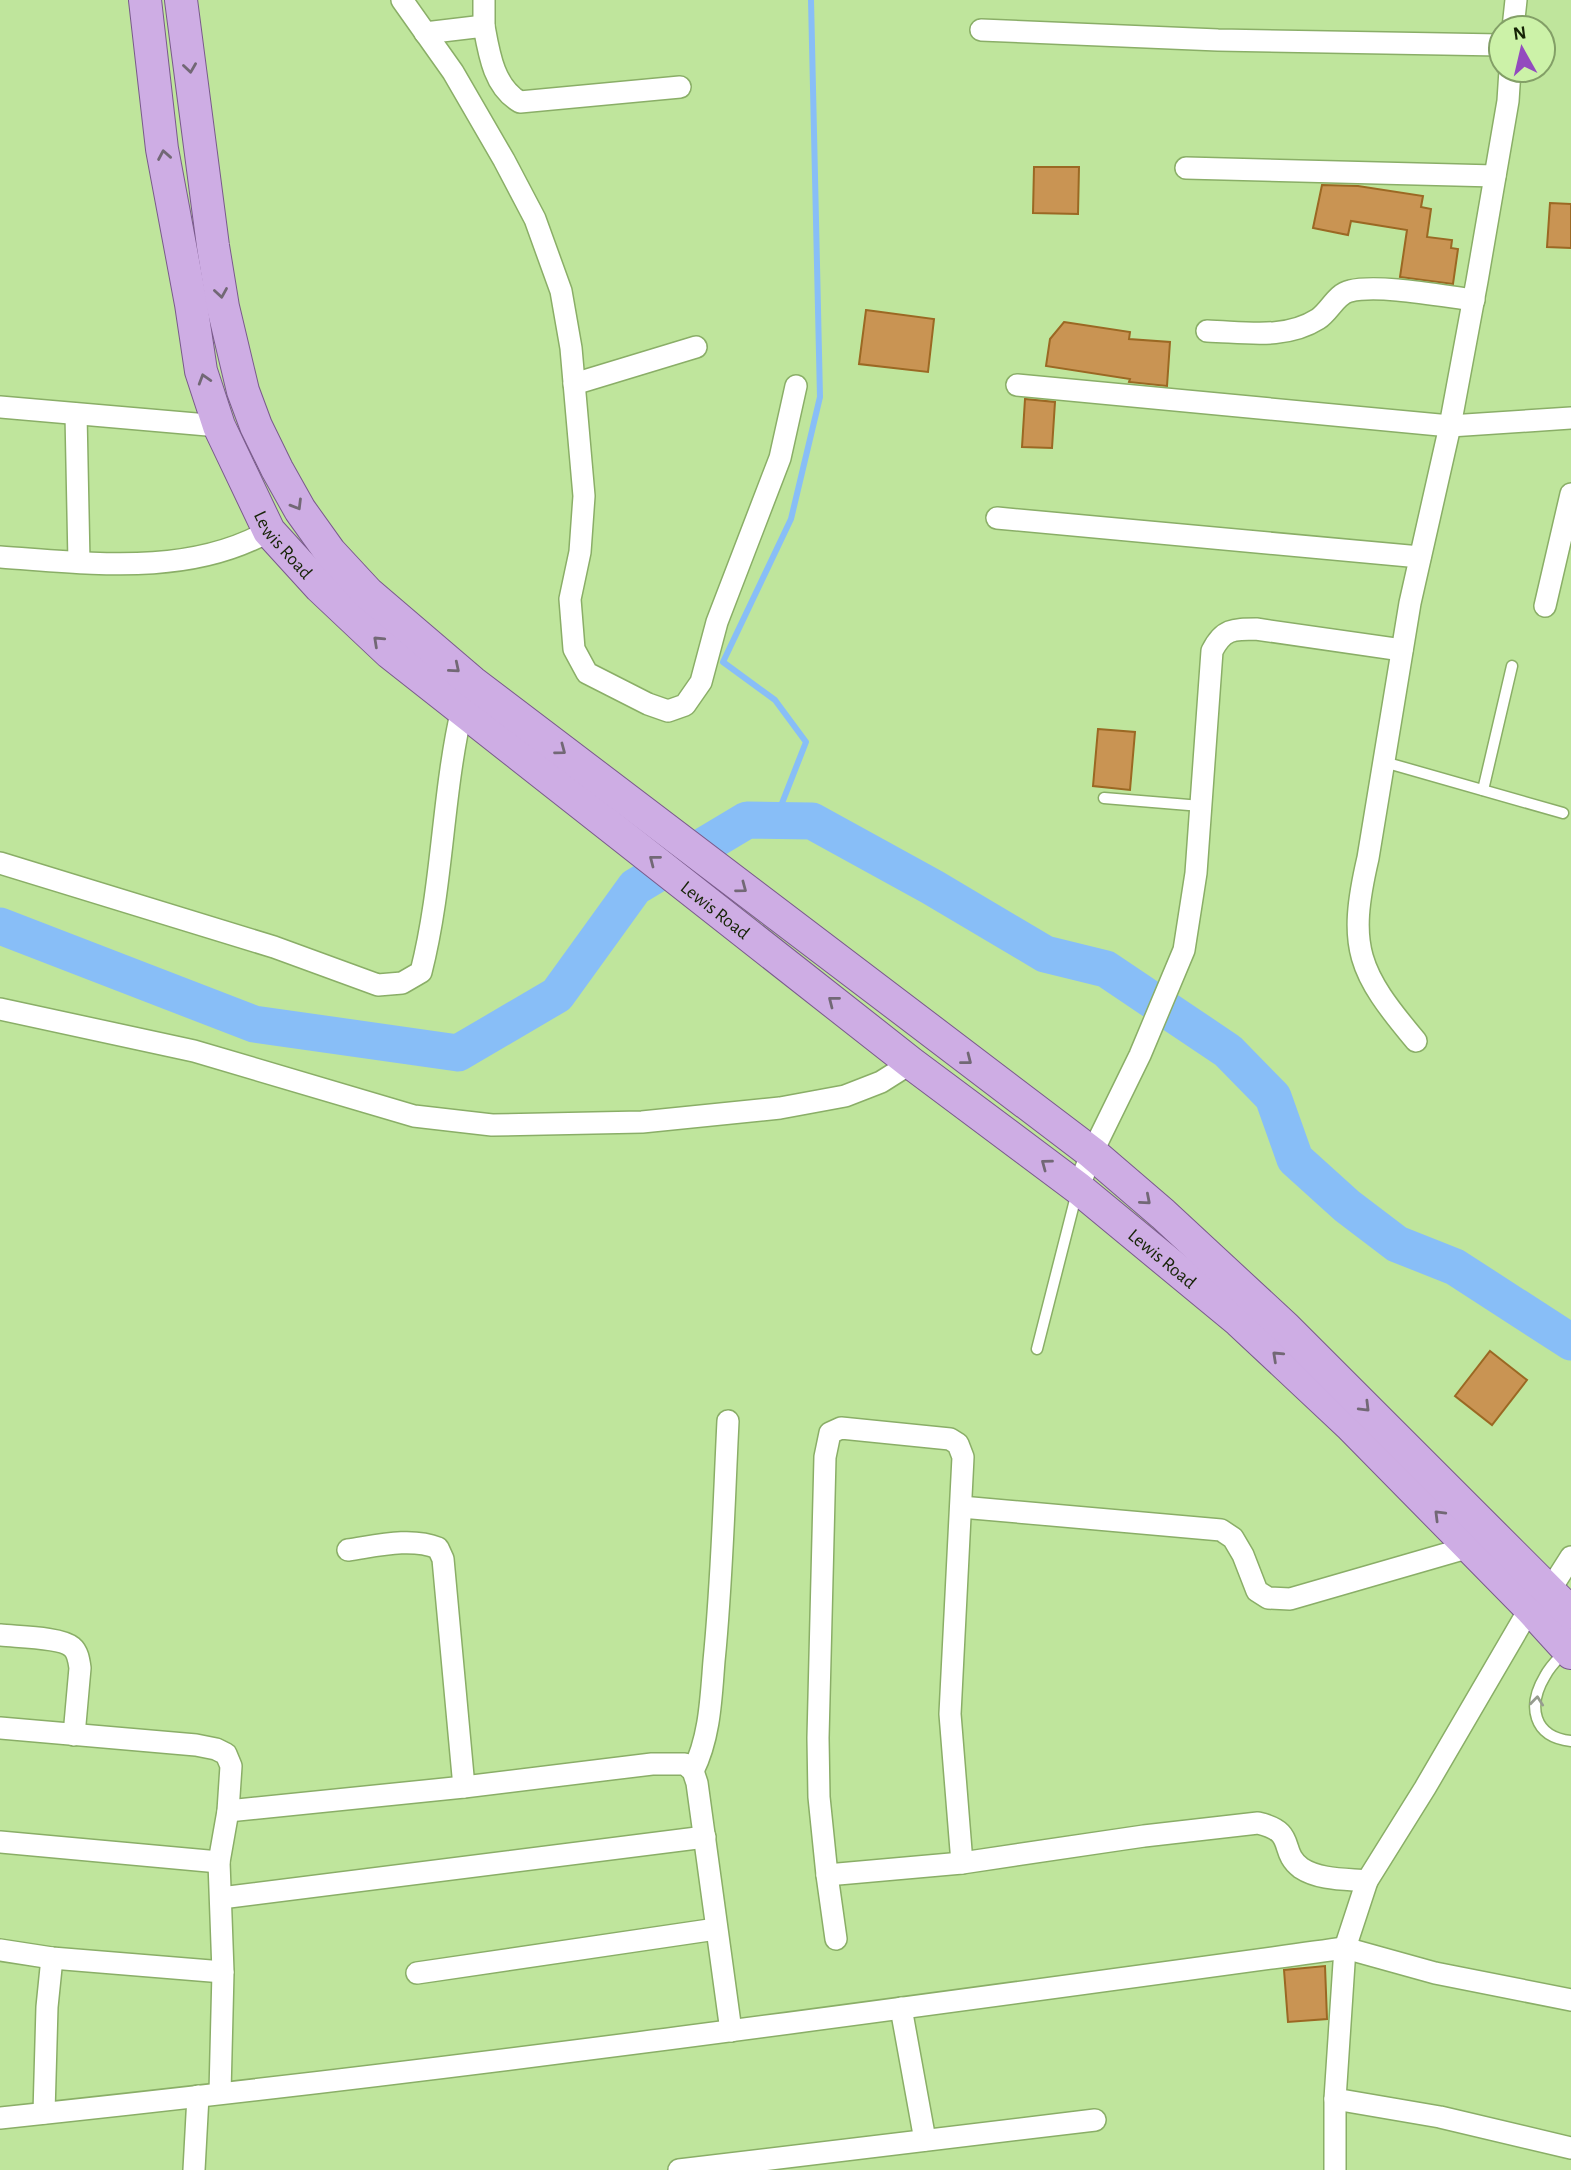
<svg xmlns="http://www.w3.org/2000/svg" width="1571" height="2170" font-family="'Alegreya Sans',sans-serif">
<rect width="100%" height="100%" fill="#bfe59c"/>
<g fill="none" stroke-linecap="round" stroke-linejoin="round">
<path stroke="#88bef7" stroke-width="6" d="M 775,821 L 806,742 L 775,700 L 723,662 L 791,519 L 820,397 L 811,0"/>
<path stroke="#88bef7" stroke-width="37" d="M 0,926 L 254,1024 L 458,1053 L 557,995 L 635,887 L 747,820 L 812,821 L 932,887 L 1045,954 L 1106,969 L 1228,1051 L 1273,1097 L 1295,1159 L 1347,1206 L 1397,1244 L 1455,1267 L 1571,1342"/>
</g>
<g fill="#c99453" stroke="#9b6823" stroke-width="2">
<path d="M 1034,167 L 1079,167 L 1078,214 L 1033,213 Z"/>
<path d="M 1322,185 L 1358,186 L 1423,196 L 1421,207 L 1431,209 L 1427,237 L 1452,240 L 1451,248 L 1458,249 L 1453,284 L 1400,277 L 1407,230 L 1351,221 L 1348,235 L 1313,228 Z"/>
<path d="M 1550,203 L 1571,204 L 1571,248 L 1547,247 Z"/>
<path d="M 866,310 L 934,319 L 928,372 L 859,364 Z"/>
<path d="M 1064,322 L 1130,332 L 1129,339 L 1170,342 L 1167,386 L 1129,382 L 1130,379 L 1046,366 L 1050,339 Z"/>
<path d="M 1025,399 L 1055,402 L 1052,448 L 1022,447 Z"/>
<path d="M 1098,729 L 1135,732 L 1130,790 L 1093,786 Z"/>
<path d="M 1490,1351 L 1527,1380 L 1492,1425 L 1455,1396 Z"/>
<path d="M 1325,1966 L 1327,2019 L 1288,2022 L 1284,1970 Z"/>
</g>
<g fill="none" stroke-linecap="round" stroke-linejoin="round">
<g stroke="#8aae67" stroke-width="13">
<g id="lane">
<path d="M 1384,762 L 1563,813"/>
<path d="M 1483,790 L 1512,666"/>
<path d="M 1104,798 L 1201,806"/>
<path d="M 1037,1349 L 1077,1192"/>
<path d="M 1566,1650 C 1559,1658 1550,1666 1545,1676 C 1527,1706 1533,1737 1571,1741"/>
</g>
</g>
<g stroke="#8aae67" stroke-width="24">
<g id="street">
<path d="M 402,0 L 453,72 L 504,160 L 535,219 L 561,291 L 571,348 L 584,496 L 580,552 L 570,599 L 574,649 L 587,673 L 648,704 L 668,711 L 685,705 L 701,682 L 717,622 L 780,458 L 796,386"/>
<path d="M 484,26 L 484,0"/>
<path d="M 1513,28 L 1516,0"/>
<path d="M 981,30 L 1218,40 L 1501,45"/>
<path d="M 425,33 L 484,26 C 489,54 494,87 520,102 L 680,87"/>
<path d="M 1186,168 L 1495,176"/>
<path d="M 1207,331 C 1245,332 1285,340 1318,319 C 1330,311 1336,294 1350,291 C 1379,284 1442,296 1474,300"/>
<path d="M 574,384 L 696,347"/>
<path d="M 1017,385 L 1450,426 L 1571,418"/>
<path d="M 0,407 L 219,426"/>
<path d="M 76,414 L 79,562"/>
<path d="M 997,518 L 1420,557"/>
<path d="M 0,557 C 90,563 188,577 269,531"/>
<path d="M 1545,606 L 1571,494"/>
<path d="M 0,863 L 274,947 L 378,985 L 402,983 L 421,972 C 443,886 442,795 462,709"/>
<path d="M 0,1009 L 194,1051 L 414,1116 L 492,1125 L 642,1122 L 780,1108 L 845,1096 L 881,1082 L 911,1063"/>
<path d="M 1416,1041 C 1358,972 1347,948 1368,858 L 1410,603 L 1450,426 L 1477,281 L 1508,101 L 1510,70"/>
<path d="M 1078,1188 L 1092,1153 L 1140,1055 L 1184,950 L 1196,873 L 1212,651 C 1223,629 1233,629 1256,629 L 1402,650"/>
<path d="M 961,1507 L 1221,1530 L 1233,1538 L 1243,1555 L 1257,1591 L 1268,1598 L 1290,1599 L 1470,1547"/>
<path d="M 348,1550 C 376,1546 411,1537 438,1548 L 443,1559 L 464,1787"/>
<path d="M 1550,1590 L 1571,1557"/>
<path d="M 0,1635 C 16,1637 61,1637 72,1647 C 78,1652 79,1661 80,1668 L 74,1735"/>
<path d="M 0,1728 L 196,1745 L 216,1749 L 226,1754 L 231,1766 L 228,1811 L 219,1862 L 223,1972 L 220,2093"/>
<path d="M 693,1771 C 710,1737 711,1698 714,1661 C 722,1582 724,1501 728,1421"/>
<path d="M 228,1811 L 464,1787 L 652,1764 L 685,1764 L 693,1771 L 697,1783 L 731,2031"/>
<path d="M 0,1842 L 219,1862"/>
<path d="M 827,1875 L 962,1863 L 1144,1836 L 1258,1823 C 1298,1832 1278,1851 1301,1868 C 1319,1880 1346,1879 1367,1881"/>
<path d="M 221,1898 L 705,1837"/>
<path d="M 836,1939 L 827,1875 L 819,1797 L 818,1738 L 825,1457 L 830,1433 L 841,1428 L 950,1439 L 958,1444 L 963,1457 L 950,1714 L 962,1863"/>
<path d="M 0,1950 L 52,1958 L 223,1972"/>
<path d="M 417,1973 L 716,1929"/>
<path d="M 901,2008 L 925,2140"/>
<path d="M 1335,2099 L 1440,2117 L 1571,2148"/>
<path d="M 44,2113 L 47,2007 L 52,1958"/>
<path d="M 0,2118 C 450,2071 898,2009 1345,1948 L 1435,1973 L 1571,2000"/>
<path d="M 194,2170 L 198,2096"/>
<path d="M 679,2170 L 1095,2120"/>
<path d="M 1335,2170 L 1335,2099 L 1345,1948 L 1367,1881 L 1425,1788 L 1530,1608"/>
</g>
</g>
<g stroke="#795a8b" stroke-width="34">
<g id="primary">
<path id="s1" d="M 145,0 L 162,149 L 191,304 L 201,371 L 219,426 L 269,531 L 320,587 L 390,653 L 911,1063 L 1078,1188 L 1239,1321 L 1350,1425 L 1530,1608 L 1571,1653"/>
<path d="M 181,0 L 213,246 L 223,307 L 243,391 L 256,426 L 277,469 L 300,510 L 330,552 L 368,593 L 472,682 L 1092,1153 L 1163,1214 L 1286,1328 L 1571,1613"/>
</g>
</g>
<use href="#lane" stroke="#fff" stroke-width="10"/>
<use href="#street" stroke="#fff" stroke-width="21"/>
<use href="#primary" stroke="#ceade4" stroke-width="32"/>
</g>
<defs><path id="oneway-chevron" d="M-2-3.5L2.5 0L-2 3.5" fill="none" stroke-width="1.6" stroke-linecap="round" stroke-linejoin="round" transform="scale(1.75)"/></defs>
<g stroke="#726875">
<use href="#oneway-chevron" transform="translate(190 68) rotate(82)"/>
<use href="#oneway-chevron" transform="translate(164 155) rotate(-100)"/>
<use href="#oneway-chevron" transform="translate(221 293) rotate(81)"/>
<use href="#oneway-chevron" transform="translate(204 379) rotate(-107)"/>
<use href="#oneway-chevron" transform="translate(297 505) rotate(59)"/>
<use href="#oneway-chevron" transform="translate(378 641) rotate(-137)"/>
<use href="#oneway-chevron" transform="translate(455 668) rotate(40)"/>
<use href="#oneway-chevron" transform="translate(561 750) rotate(37)"/>
<use href="#oneway-chevron" transform="translate(654 860) rotate(-142)"/>
<use href="#oneway-chevron" transform="translate(742 888) rotate(37)"/>
<use href="#oneway-chevron" transform="translate(833 1001) rotate(-142)"/>
<use href="#oneway-chevron" transform="translate(967 1060) rotate(38)"/>
<use href="#oneway-chevron" transform="translate(1046 1164) rotate(-143)"/>
<use href="#oneway-chevron" transform="translate(1146 1200) rotate(41)"/>
<use href="#oneway-chevron" transform="translate(1277 1356) rotate(-137)"/>
<use href="#oneway-chevron" transform="translate(1365 1407) rotate(45)"/>
<use href="#oneway-chevron" transform="translate(1439 1515) rotate(-135)"/>
</g>
<use stroke="#969c8f" href="#oneway-chevron" transform="translate(1537 1701) rotate(-84)"/>
<g text-anchor="middle" stroke-width="7" stroke-linejoin="round" paint-order="stroke">
<g font-size="19" fill="#162306" stroke="#ccf2a8">
<text dy="7" stroke="none"><textPath href="#s1" startOffset="569">Lewis Road</textPath></text>
<text dy="7" stroke="none"><textPath href="#s1" startOffset="1136">Lewis Road</textPath></text>
<text dy="7" stroke="none"><textPath href="#s1" startOffset="1703">Lewis Road</textPath></text>
</g>
</g>
<g transform="translate(1522 49) rotate(352)"><circle r="33" fill="#ccf2a8" stroke="#839f67" stroke-width="2"/>
<path d="M0-5L12 26L0 18L-12 26Z" fill="#934bbe"/>
<text y="-10" font-size="19" font-weight="bold" text-anchor="middle" fill="#162306">N</text>
</g>
</svg>
